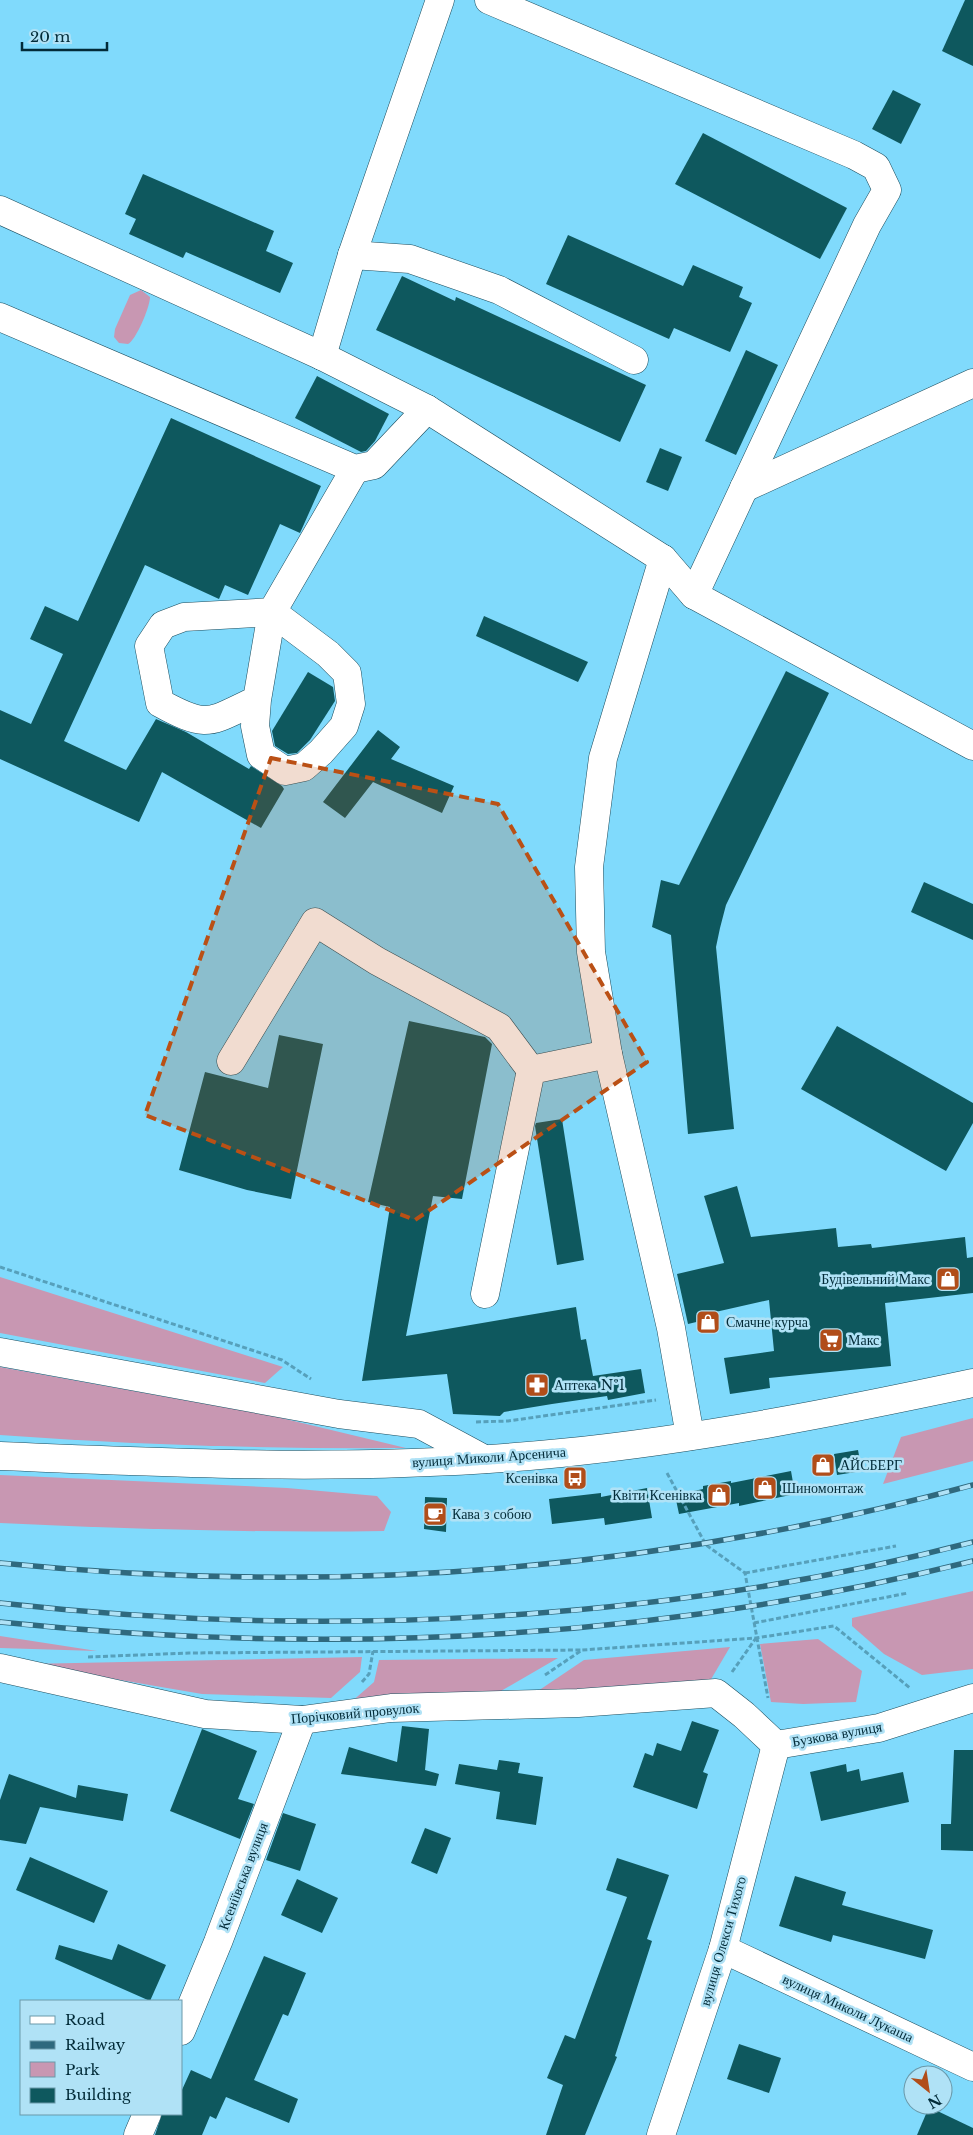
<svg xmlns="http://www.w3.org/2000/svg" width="973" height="2135" font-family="'Libre Baskerville',serif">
<rect width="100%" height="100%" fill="#80dafc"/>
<g fill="#c897b2">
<path d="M 141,290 L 150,297 C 150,307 136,340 128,344 L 119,343 L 114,337 L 115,329 L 130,295 Z"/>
<path d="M 0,1277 L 283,1367 L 265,1383 L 0,1333 Z"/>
<path d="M 0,1367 L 273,1416 L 406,1448 C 270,1449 135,1445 0,1435 Z"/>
<path d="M 973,1418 L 973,1461 L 883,1484 L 901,1437 Z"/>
<path d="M 0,1475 L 287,1488 L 377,1496 L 391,1512 L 384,1531 C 256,1533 128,1529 0,1523 Z"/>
<path d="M 973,1591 L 973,1669 L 922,1675 L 884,1654 L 852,1626 L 852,1618 Z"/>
<path d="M 0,1636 L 97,1651 L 0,1648 Z"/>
<path d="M 818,1639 L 862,1671 L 856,1702 L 803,1704 L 771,1702 L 760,1644 Z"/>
<path d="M 730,1647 L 710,1681 L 529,1697 L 584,1660 Z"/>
<path d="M 362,1657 L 360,1672 L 331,1698 L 202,1694 L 27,1664 Z"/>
<path d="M 558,1658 L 501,1691 L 350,1703 L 374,1682 L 379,1660 Z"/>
</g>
<g fill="#0e585e">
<path d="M 965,0 L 973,0 L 973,66 L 942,51 Z"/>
<path d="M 893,90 L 921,104 L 901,144 L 872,129 Z"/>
<path d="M 703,133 L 847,208 L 820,259 L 675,184 Z"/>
<path d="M 143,174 L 274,231 L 266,251 L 293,263 L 280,293 L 186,252 L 183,258 L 129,234 L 136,219 L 125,214 Z"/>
<path d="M 568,235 L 683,286 L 693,265 L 743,287 L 739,297 L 752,303 L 730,352 L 674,328 L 669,339 L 546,284 Z"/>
<path d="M 402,276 L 455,301 L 456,297 L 646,385 L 620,442 L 376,330 Z"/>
<path d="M 746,350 L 778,365 L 736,455 L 705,441 Z"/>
<path d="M 317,376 L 389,414 L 375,441 L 366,451 L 361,452 L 295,418 Z"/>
<path d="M 171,418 L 321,486 L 300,533 L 280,524 L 248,595 L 225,585 L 219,599 L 145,565 L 64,741 L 126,770 L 156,719 L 186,732 L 249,769 L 251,766 L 282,786 L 284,789 L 261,828 L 162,772 L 139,822 L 0,759 L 0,710 L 31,724 L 63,654 L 30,639 L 45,606 L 78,621 Z"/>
<path d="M 660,448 L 682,457 L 668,491 L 646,482 Z"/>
<path d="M 484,616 L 588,662 L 578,682 L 476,636 Z"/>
<path d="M 786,671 L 829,693 L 726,905 L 720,928 L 716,947 L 734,1129 L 688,1134 L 671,935 L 652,927 L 661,880 L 679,885 Z"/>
<path d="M 308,672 L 333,687 L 335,701 L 310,740 L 297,753 L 288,754 L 275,746 L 272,731 Z"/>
<path d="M 378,730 L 400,747 L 391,759 L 454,786 L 442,813 L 373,782 L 345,818 L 323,802 Z"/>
<path d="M 924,882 L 973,904 L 973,940 L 911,912 Z"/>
<path d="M 409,1021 L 485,1037 L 492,1044 L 462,1199 L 433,1196 L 406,1336 L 576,1307 L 581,1340 L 586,1339 L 593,1376 L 641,1369 L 645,1393 L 608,1400 L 607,1396 L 552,1404 L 504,1412 L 500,1416 L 453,1414 L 447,1374 L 362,1381 L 390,1207 L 368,1202 Z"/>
<path d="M 837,1026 L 973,1103 L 973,1123 L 946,1171 L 801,1089 Z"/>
<path d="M 279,1035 L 323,1044 L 291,1199 L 247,1190 L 179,1170 L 205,1072 L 268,1088 Z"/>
<path d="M 562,1119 L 584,1260 L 557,1265 L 535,1126 L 536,1123 Z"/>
<path d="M 737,1186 L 751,1237 L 836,1228 L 838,1247 L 871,1244 L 872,1248 L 965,1237 L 967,1258 L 973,1257 L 973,1293 L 885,1303 L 891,1366 L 769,1378 L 770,1388 L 730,1394 L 724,1358 L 774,1351 L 769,1300 L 711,1313 L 713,1318 L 688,1324 L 677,1274 L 724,1263 L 704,1196 Z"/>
<path d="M 858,1450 L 862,1471 L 837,1475 L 834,1454 Z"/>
<path d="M 791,1471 L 795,1494 L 739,1506 L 739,1503 L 679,1514 L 675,1495 L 703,1489 L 703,1486 L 731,1481 L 731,1483 Z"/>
<path d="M 647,1488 L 652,1518 L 605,1525 L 604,1518 L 552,1524 L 549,1499 L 601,1493 L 601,1497 Z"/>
<path d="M 425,1497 L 447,1498 L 446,1532 L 424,1529 Z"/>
<path d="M 692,1721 L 719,1730 L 703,1772 L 708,1774 L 697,1809 L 633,1787 L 645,1753 L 653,1756 L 657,1743 L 681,1751 Z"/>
<path d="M 402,1726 L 429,1729 L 425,1770 L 439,1774 L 436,1786 L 341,1774 L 349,1747 L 397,1762 Z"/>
<path d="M 202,1729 L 257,1751 L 238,1799 L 254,1804 L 240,1839 L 170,1811 Z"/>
<path d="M 954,1750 L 973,1750 L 973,1851 L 941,1850 L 941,1824 L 951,1824 Z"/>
<path d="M 499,1760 L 520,1763 L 518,1773 L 543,1777 L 536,1825 L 496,1819 L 500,1792 L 455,1784 L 459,1764 L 497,1770 Z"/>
<path d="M 846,1764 L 847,1772 L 859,1769 L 861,1781 L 903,1772 L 909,1802 L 821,1821 L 810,1772 Z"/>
<path d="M 9,1774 L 76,1798 L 78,1785 L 128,1794 L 123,1821 L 40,1807 L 26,1844 L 0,1840 L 0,1800 Z"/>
<path d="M 283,1813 L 316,1824 L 300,1871 L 266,1860 Z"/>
<path d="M 425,1828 L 451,1838 L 437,1874 L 411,1863 Z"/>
<path d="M 30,1857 L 108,1891 L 94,1923 L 16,1890 Z"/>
<path d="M 617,1858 L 669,1875 L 647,1939 L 652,1941 L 615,2056 L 617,2057 L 585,2135 L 546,2135 L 563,2085 L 547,2078 L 565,2035 L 575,2039 L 627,1897 L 606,1890 Z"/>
<path d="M 795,1876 L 846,1892 L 842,1905 L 933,1930 L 925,1959 L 833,1935 L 831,1942 L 779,1926 Z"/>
<path d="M 297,1879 L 338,1898 L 322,1933 L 281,1915 Z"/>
<path d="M 118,1944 L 166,1965 L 150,2001 L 55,1959 L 59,1945 L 112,1960 Z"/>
<path d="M 264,1956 L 306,1973 L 288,2016 L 283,2014 L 254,2080 L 298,2099 L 289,2123 L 226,2097 L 216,2119 L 210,2116 L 202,2135 L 155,2135 L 162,2114 L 181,2114 L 181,2092 L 191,2070 L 211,2079 Z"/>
<path d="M 739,2044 L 781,2058 L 769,2093 L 727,2079 Z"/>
<path d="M 929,2107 L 973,2128 L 973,2135 L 917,2135 Z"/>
</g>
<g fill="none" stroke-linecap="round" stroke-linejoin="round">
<g stroke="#1c4d5e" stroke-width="29">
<g id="minor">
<path d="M 489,0 L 854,155 L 876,167 L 887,190 L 867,225 L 694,595"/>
<path d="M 0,210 L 322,356 L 427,409 L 663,559 L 694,595 L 973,746"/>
<path d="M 352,255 L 410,259 L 499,290 L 634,360"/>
<path d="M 0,317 L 355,469 L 374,465 L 427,409"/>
<path d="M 322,356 L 352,255 L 440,0"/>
<path d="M 744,488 L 973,383"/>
<path d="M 663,559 L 603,758 L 589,867 L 591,952 L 608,1054 L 671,1328 L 690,1436"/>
<path d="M 257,700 L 255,726 L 261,755 L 285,771 L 304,767 L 321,752 L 344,726 L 351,704 L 347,673 L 328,654 L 272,612 L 257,700 C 209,722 209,730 160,703 L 149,646 L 163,625 L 184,617 L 272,612 L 355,469"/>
<path d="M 231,1061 L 315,922 L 377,961 L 499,1027 L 531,1070"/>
<path d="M 485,1294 L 531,1070 L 608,1054"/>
<path d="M 0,1352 L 339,1414 L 419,1424 L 484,1459"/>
<path d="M 0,1668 L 205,1714 L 302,1720 L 391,1708 L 578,1703 L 716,1693 L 744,1715 L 776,1745"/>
<path d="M 776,1745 L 879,1728 L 973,1698"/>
<path d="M 723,1949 L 973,2067"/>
<path d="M 181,2031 L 218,1942 L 302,1720"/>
<path d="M 138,2135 L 147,2114"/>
<path d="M 661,2135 L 723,1949 L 776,1745"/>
</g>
</g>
<g stroke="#1c4d5e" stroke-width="29">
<path id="major" d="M 0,1456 C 187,1464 374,1472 561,1453 C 700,1439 837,1412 973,1383"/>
</g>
<g stroke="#56a0bb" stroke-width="3" stroke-dasharray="5 2.5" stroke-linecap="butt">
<path d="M 0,1267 L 282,1360 L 311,1379"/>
<path d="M 476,1422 L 508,1421 L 656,1400"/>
<path d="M 667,1473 L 706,1545 L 745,1573 L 768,1698"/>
<path d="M 745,1573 L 896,1546"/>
<path d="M 754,1623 L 908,1593"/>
<path d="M 88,1657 L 189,1653 L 582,1650"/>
<path d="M 732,1672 L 756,1638"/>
<path d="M 545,1675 L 582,1650 L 756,1638 L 834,1626 L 910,1688"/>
<path d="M 362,1682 L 369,1674 L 373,1651"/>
</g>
<use href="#minor" stroke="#fff" stroke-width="28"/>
<use href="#major" stroke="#fff" stroke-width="28"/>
<g stroke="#2f697e" stroke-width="5.5">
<g id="rail">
<path d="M 0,1563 C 329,1596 654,1572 973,1485"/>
<path d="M 0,1603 C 317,1639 664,1623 973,1542"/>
<path d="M 0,1622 C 325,1656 655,1641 973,1561"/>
</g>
</g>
<use href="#rail" stroke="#b0e2f6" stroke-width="4" stroke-dasharray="11" stroke-linecap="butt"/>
</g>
<path fill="#ba5015" fill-opacity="0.2" stroke="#ba5015" stroke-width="4" stroke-dasharray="10 6" stroke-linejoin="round" d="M 271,758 L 498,804 L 647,1062 L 415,1220 L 145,1115 Z"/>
<defs>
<g id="shop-square" transform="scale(1.25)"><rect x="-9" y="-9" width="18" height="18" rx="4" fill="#b14d19" stroke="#b0e2f6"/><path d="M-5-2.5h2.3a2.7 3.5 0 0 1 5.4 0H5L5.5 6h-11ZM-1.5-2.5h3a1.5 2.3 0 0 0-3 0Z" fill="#fff"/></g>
<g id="supermarket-square" transform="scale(1.25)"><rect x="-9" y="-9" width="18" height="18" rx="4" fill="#b14d19" stroke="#b0e2f6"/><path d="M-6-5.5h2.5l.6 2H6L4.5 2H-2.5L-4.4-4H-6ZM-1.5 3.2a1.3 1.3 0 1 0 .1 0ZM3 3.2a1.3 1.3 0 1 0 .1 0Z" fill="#fff"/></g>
<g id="pharmacy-square" transform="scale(1.25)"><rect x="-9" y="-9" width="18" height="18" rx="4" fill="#b14d19" stroke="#b0e2f6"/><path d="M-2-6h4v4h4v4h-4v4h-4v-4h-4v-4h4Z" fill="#fff"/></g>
<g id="bus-square" transform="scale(1.25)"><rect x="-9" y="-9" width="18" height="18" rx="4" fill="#b14d19" stroke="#b0e2f6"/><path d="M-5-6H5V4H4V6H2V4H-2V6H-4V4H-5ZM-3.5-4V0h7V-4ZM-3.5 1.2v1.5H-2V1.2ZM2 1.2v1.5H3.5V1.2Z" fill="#fff"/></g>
<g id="cafe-square" transform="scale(1.25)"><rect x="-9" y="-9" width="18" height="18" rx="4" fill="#b14d19" stroke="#b0e2f6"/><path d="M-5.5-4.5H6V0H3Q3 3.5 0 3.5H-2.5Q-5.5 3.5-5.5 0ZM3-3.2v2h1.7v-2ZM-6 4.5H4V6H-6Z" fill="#fff"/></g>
</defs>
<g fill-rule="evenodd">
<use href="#shop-square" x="948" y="1279"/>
<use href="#shop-square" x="708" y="1322"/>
<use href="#supermarket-square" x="831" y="1340"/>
<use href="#pharmacy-square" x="537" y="1385"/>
<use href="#shop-square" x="823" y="1465"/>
<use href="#bus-square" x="575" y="1478"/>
<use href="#shop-square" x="765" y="1488"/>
<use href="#shop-square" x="719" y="1495"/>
<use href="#cafe-square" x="435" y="1514"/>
</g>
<g text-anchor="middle" stroke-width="5" stroke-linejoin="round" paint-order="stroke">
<g font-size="14" fill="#022b38" stroke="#b0e2f6" text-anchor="start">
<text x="930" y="1284" text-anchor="end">Будівельний Макс</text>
<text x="726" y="1327">Смачне курча</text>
<text x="848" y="1345">Макс</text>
<text x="554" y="1390">Аптека №1</text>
<text x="840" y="1470">АЙСБЕРГ</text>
<text x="558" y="1483" text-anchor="end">Ксенівка</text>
<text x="782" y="1493">Шиномонтаж</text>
<text x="702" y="1500" text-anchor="end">Квіти Ксенівка</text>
<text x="452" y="1519">Кава з собою</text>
</g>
<g font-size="14" fill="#022b38" stroke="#b0e2f6">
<text transform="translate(489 1457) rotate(-4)" y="5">вулиця Миколи Арсенича</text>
<text transform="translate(355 1713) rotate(-5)" y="5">Порічковий провулок</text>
<text transform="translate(837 1734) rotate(-10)" y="5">Бузкова вулиця</text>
<text transform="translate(243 1876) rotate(-69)" y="5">Ксеніївська вулиця</text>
<text transform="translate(723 1941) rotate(-74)" y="5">вулиця Олекси Тихого</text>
<text transform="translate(848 2008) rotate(25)" y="5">вулиця Миколи Лукаша</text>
</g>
</g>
<rect x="20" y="2000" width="162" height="115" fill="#b0e2f6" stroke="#6a99aa"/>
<rect x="30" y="2016" width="25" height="8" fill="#ffffff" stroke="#6a99aa"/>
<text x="65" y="2025" font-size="15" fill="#022b38">Road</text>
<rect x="30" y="2041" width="25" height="8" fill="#2f697e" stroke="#6a99aa"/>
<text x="65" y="2050" font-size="15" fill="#022b38">Railway</text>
<rect x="30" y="2062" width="25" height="15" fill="#c897b2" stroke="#6a99aa"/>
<text x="65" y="2075" font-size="15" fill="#022b38">Park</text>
<rect x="30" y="2088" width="25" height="15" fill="#0e585e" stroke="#6a99aa"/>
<text x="65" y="2100" font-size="15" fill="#022b38">Building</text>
<g transform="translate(928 2090) rotate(150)"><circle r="24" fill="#b0e2f6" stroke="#6a99aa"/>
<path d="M0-4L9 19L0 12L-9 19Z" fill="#b14d19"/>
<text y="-8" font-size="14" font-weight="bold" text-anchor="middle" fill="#022b38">N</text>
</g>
<path d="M22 42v8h85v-8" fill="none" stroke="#022b38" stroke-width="2.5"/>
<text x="30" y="42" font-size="15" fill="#022b38" stroke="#b0e2f6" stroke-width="4" paint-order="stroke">20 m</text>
</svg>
